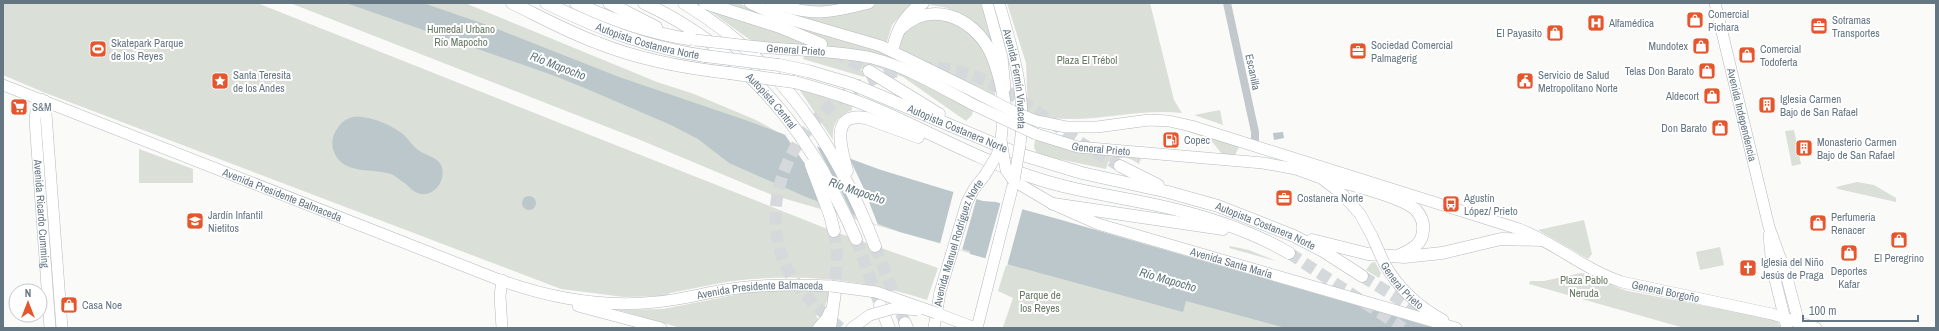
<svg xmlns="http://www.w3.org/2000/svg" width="1939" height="331" font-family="'Archivo Narrow',sans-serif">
<rect width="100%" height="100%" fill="#fafaf8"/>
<g fill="#dadfd7">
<path d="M 3,3 L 257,3 L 830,230 L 938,268 L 927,300 C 870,281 811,274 752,279 C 724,281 697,288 670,293 L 665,296 L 624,297 L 561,289 L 43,92 L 3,75 Z"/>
<path d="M 290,3 L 465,3 L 657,82 L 694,94 L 756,120 L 783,135 L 855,162 L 976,200 L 1433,328 L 1005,328 L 1003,327 L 1013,298 L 998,291 L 1006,265 L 938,243 L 772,195 L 638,139 Z"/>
<path d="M 717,3 L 739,3 L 758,13 L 875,48 L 966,94 L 968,97 L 897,62 L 753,42 L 707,9 Z"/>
<path d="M 760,3 L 798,13 L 840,13 L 881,3 L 912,3 L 892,25 L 886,45 L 778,12 Z"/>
<path d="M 786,3 L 846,3 C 827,7 805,9 786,3 Z"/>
<path d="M 935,3 L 981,3 L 997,53 C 975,26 967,8 929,5 Z"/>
<path d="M 1007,3 L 1150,3 L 1174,100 L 1182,113 C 1138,108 1095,123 1052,118 C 1044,117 1035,114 1028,112 L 1026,63 Z"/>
<path d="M 934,14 L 968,30 L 987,54 L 995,82 L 995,97 L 895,50 L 900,34 Z"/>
<path d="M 804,56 C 827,58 850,58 872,64 C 908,73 941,93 973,110 L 972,115 L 966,121 L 903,77 L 871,65 L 869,68 L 860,69 L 866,73 L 864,77 L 803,59 Z"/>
<path d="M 799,89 L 852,106 L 852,110 C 837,116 832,124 833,140 Z"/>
<path d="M 1220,110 L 1223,125 L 1194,115 Z"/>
<path d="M 1188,130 L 1240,145 L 1235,155 L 1222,154 L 1210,139 L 1189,132 Z"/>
<path d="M 1794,130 L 1801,164 L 1792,166 L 1785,131 Z"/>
<path d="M 1035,139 L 1072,151 L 1141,158 L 1139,164 C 1126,155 1121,157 1108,162 L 1106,169 L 1049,157 L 1036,152 L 1034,147 Z"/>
<path d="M 139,149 L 193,169 L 193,183 L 139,183 Z"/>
<path d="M 1857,182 L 1874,185 L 1896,198 L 1896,202 L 1838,189 L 1836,187 Z"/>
<path d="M 1584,220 L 1592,254 L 1588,259 L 1538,230 Z"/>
<path d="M 1230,246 L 1249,250 L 1276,261 L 1229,248 Z"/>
<path d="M 1720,247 L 1724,265 L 1700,270 L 1696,252 Z"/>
<path d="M 1375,262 L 1381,273 L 1379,278 L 1366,270 L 1371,263 Z"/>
<path d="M 1581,273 C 1593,274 1613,287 1628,291 L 1777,320 L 1781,328 L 1684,328 L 1529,284 L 1530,281 L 1544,281 Z"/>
<path d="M 776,289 L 831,290 L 825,306 L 816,316 L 819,320 L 812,328 L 681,328 L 618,310 L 663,309 L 745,293 Z"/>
</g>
<g fill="#bbc7cb">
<path d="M 346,3 L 423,3 L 487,25 L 619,77 L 748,121 L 881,170 L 983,201 L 996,202 L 1058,219 L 1435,328 L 1286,328 L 1186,301 L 1183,312 L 970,254 L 970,251 L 900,232 L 806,197 L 729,163 L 698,139 L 671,125 L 587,89 L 555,76 Z"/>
<path d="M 353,117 C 369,115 392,125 404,135 C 409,140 413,146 418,150 C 426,156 436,156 441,165 C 447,178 436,196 421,194 C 415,193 410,188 406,184 C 401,181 396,176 391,174 C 372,168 343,175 334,152 C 331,145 332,136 337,129 C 341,122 346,119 353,117 Z"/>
<path d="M 1283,132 L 1284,138 L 1274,140 L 1273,133 Z"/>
<circle cx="529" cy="203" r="7"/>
</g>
<g fill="#fafaf8">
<path d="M 783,132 L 815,143 L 842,193 L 853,216 L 822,205 L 813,179 L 805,164 Z"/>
<path d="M 848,155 L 864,189 L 878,225 L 858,218 L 849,196 Z"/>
<path d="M 954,190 L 977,197 L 962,250 L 940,244 Z"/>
<path d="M 1001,201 L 1023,207 L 1007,266 L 985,260 Z"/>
</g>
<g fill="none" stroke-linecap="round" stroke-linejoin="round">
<g stroke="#d5d9db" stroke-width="12" stroke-dasharray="12 6" stroke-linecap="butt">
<path d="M 835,52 L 869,71"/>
<path d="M 834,231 L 837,253 L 835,292"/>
<path d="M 856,239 L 880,305"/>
<path d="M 875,246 L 905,323"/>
<path d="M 1289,253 L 1403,328"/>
<path d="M 1362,276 L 1431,319"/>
<path d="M 840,328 C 818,308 796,290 784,262 C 745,163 847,54 947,69 C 998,77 1037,113 1078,141 C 1092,150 1106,158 1120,166"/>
</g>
<g stroke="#b5babe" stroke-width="12">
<g id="major">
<path d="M 750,3 L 775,15 L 881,46 L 975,92"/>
<path d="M 771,3 C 814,16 826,14 869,3"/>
<path d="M 987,3 L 1002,57 L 1005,88"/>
<path id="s1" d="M 999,3 C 1013,50 1027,96 1020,145"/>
<path id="s2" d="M 1715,3 L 1769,227 L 1786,274 L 1800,327"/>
<path id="s3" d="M 759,47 C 796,51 836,50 872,58 C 907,67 940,87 972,104"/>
<path id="s4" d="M 3,85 L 497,279 C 549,298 601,308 656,302 C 677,300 697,295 719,291 C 756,284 793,284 831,286"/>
<path id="s5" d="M 41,99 L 36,111 L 35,120 L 50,328"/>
<path d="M 45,101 L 62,328"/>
<path id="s6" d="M 1037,121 L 1066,127 L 1097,127 L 1149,120 L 1169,121 L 1191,126 L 1519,229 C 1555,243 1585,270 1622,282 L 1772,314 L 1816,328"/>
<path id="s7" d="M 1036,134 L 1078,147 L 1263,163 L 1296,169 L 1321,178 L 1342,194 L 1360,214 L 1372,236"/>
<path d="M 1001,140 L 1004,109"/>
<path d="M 1769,235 L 1772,267 L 1787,328"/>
<path id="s8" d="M 1384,263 C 1398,288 1417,306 1443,320"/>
<path d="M 578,306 L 661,328"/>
<path d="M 936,313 L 975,328"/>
<path d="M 502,328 L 500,296 L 502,280"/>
<path d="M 852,328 L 870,315"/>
<path id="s9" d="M 934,328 L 940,292 L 967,202 L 974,189 L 985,175"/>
<path id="s10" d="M 977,328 L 1014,181 L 1053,204 L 1098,224 L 1456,328"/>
</g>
</g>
<g stroke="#b4b9bd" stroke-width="13">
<g id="highway">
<path d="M 512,3 C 541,17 568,32 598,43 C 640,60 684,68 729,73"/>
<path id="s11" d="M 546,3 C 600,29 645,47 705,56"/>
<path d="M 576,3 C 612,20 649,33 689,39"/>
<path d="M 609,3 L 656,27"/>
<path id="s12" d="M 644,3 C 709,33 760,79 801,137"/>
<path d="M 684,3 C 781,62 835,142 875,246"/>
<path d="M 705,3 L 780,27 L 821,44"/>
<path d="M 900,29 C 930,0 972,16 990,51 C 998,68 1002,87 1005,105"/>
<path d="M 893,48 C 897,30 907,13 923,3"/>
<path id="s13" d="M 779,65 L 808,71 L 852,84 L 1016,153 L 1082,173 L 1168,192 L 1218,206 L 1294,236 L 1323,251 L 1362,276"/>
<path d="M 869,71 L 939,114"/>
<path d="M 794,82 C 825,90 854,99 883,112 C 933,134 980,160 1032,177 C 1073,191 1115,196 1156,205 C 1202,215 1248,229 1289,253"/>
<path d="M 1120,166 L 1158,185"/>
<path d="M 847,171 C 842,151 828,111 866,118 L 918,137"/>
<path d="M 1312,174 C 1335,181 1400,195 1416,210 C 1421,216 1424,223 1423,230 C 1423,244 1411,250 1400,255"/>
<path d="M 1053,204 L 1223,229"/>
<path d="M 830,215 L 834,231"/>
<path d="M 847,219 L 856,239"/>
<path d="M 1312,240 L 1368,254 L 1404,257 L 1442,253 L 1501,239 L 1541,240"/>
<path d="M 880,305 L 889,328"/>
<path d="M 905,323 L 907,328"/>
<path d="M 819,328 L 827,319 L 830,312"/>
<path d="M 830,328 L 835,292"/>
</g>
</g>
<path stroke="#c3c8cc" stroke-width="8" d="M 1227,3 L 1255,132 L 1255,140 L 1251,145"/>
<use href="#major" stroke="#fff" stroke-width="11"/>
<use href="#highway" stroke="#fff" stroke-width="12"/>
<g stroke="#b5babe" stroke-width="12" stroke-linecap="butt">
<g id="major-bridge">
<path d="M 695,40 L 759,47"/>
<path d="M 975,92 L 1014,112 L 1037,121"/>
<path d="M 972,104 L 1036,134"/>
<path d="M 1001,140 L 1006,170 L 1014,181"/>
<path d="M 985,175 L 997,155 L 1000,144"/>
<path d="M 1014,181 L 1020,145"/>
<path d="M 1372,236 L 1384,263"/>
<path d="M 831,286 L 876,292 L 936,313"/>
<path d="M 870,315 L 895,308 L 918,310"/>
</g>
</g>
<g stroke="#b4b9bd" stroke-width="13" stroke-linecap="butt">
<g id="highway-bridge">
<path d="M 705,56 L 779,65"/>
<path d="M 729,73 L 794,82"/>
<path d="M 801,137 L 822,169 L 847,219"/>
<path d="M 811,165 L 830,215"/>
</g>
</g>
<use href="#major-bridge" stroke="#fff" stroke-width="11"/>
<use href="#highway-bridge" stroke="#fff" stroke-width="12"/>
</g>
<defs>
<g id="shop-square" transform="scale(0.9)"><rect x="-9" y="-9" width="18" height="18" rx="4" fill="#e4572e" stroke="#fff"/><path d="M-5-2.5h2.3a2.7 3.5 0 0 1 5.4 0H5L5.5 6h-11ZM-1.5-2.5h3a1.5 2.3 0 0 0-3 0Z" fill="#fff"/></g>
<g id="hospital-square" transform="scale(0.9)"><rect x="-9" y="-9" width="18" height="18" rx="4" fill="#e4572e" stroke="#fff"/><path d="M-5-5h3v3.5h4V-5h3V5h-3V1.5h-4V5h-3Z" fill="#fff"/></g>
<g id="office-square" transform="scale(0.9)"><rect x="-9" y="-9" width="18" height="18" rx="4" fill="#e4572e" stroke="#fff"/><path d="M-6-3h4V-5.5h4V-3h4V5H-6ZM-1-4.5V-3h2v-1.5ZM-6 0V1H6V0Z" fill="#fff"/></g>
<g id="stadium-square" transform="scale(0.9)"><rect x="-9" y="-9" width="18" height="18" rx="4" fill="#e4572e" stroke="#fff"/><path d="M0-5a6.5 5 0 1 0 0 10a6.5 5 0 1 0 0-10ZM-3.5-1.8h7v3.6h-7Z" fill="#fff"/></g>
<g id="sight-square" transform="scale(0.9)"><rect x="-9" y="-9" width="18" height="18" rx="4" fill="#e4572e" stroke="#fff"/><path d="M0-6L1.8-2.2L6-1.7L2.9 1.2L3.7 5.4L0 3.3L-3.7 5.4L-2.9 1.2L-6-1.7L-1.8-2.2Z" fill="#fff"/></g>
<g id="civic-square" transform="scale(0.9)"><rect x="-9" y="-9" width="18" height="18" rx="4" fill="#e4572e" stroke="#fff"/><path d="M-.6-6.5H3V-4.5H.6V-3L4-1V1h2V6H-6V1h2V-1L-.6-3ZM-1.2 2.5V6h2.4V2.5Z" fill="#fff"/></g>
<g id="building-square" transform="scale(0.9)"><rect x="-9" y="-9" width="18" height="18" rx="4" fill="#e4572e" stroke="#fff"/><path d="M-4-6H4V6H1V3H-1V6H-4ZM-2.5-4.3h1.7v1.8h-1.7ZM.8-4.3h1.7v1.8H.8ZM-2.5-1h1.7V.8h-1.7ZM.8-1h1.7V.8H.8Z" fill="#fff"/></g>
<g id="supermarket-square" transform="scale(0.9)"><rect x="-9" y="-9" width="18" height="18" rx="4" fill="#e4572e" stroke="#fff"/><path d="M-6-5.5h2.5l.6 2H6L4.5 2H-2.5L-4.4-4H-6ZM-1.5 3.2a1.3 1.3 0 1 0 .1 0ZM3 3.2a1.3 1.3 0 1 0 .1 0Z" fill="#fff"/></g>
<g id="fuel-square" transform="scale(0.9)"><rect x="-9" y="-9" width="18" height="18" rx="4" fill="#e4572e" stroke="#fff"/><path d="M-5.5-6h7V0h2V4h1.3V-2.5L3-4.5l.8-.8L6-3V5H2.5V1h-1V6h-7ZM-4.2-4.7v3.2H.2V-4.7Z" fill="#fff"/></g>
<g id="bus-square" transform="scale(0.9)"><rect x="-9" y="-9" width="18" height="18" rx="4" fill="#e4572e" stroke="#fff"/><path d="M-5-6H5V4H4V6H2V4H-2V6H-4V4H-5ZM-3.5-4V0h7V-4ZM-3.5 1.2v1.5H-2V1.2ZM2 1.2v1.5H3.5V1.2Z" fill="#fff"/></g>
<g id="school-square" transform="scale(0.9)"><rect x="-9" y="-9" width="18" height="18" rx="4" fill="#e4572e" stroke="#fff"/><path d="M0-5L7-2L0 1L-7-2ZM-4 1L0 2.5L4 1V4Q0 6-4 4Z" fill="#fff"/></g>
<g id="church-square" transform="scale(0.9)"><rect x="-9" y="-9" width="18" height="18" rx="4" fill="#e4572e" stroke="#fff"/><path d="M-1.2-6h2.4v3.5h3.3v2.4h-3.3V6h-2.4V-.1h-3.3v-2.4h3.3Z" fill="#fff"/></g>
</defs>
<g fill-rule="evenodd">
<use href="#shop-square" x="1695" y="20"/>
<use href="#hospital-square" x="1596" y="23"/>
<use href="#office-square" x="1819" y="26"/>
<use href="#shop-square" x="1555" y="33"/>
<use href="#shop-square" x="1701" y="46"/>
<use href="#stadium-square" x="98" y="49"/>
<use href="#office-square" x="1358" y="51"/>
<use href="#shop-square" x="1747" y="55"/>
<use href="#shop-square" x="1707" y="71"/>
<use href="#sight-square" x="220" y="81"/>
<use href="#civic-square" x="1525" y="81"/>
<use href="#shop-square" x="1712" y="96"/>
<use href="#building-square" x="1767" y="105"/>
<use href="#supermarket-square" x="19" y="107"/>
<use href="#shop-square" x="1720" y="128"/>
<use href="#fuel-square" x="1171" y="140"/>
<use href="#building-square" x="1804" y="148"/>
<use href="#office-square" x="1284" y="198"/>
<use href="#bus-square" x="1451" y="204"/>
<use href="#school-square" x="195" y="221"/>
<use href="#shop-square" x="1818" y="223"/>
<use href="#shop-square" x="1899" y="240"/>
<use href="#shop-square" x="1849" y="253"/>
<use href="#church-square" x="1748" y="268"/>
<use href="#shop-square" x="69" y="305"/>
</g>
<g text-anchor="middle" stroke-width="4" stroke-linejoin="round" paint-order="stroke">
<g font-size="11" fill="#657683" stroke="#fff" text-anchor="start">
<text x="1708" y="18">Comercial<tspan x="1708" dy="13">Pichara</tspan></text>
<text x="1832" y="24">Sotramas<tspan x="1832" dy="13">Transportes</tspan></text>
<text x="1609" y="27">Alfamédica</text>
<text x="1542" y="37" text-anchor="end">El Payasito</text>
<text x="111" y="47">Skatepark Parque<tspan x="111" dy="13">de los Reyes</tspan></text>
<text x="1371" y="49">Sociedad Comercial<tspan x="1371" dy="13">Palmagerig</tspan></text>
<text x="1688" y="50" text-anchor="end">Mundotex</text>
<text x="1760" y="53">Comercial<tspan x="1760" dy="13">Todoferta</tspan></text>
<text x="1694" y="75" text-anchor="end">Telas Don Barato</text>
<text x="233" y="79">Santa Teresita<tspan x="233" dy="13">de los Andes</tspan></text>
<text x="1538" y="79">Servicio de Salud<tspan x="1538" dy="13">Metropolitano Norte</tspan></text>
<text x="1699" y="100" text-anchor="end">Aldecort</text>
<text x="1780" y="103">Iglesia Carmen<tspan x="1780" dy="13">Bajo de San Rafael</tspan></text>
<text x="32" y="111">S&amp;M</text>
<text x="1707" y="132" text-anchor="end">Don Barato</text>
<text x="1184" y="144">Copec</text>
<text x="1817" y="146">Monasterio Carmen<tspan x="1817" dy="13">Bajo de San Rafael</tspan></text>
<text x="1297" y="202">Costanera Norte</text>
<text x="1464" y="202">Agustín<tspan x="1464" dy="13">López/ Prieto</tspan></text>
<text x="208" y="219">Jardín Infantil<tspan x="208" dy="13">Nietitos</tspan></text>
<text x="1831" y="221">Perfumeria<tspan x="1831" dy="13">Renacer</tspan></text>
<text x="1899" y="262" text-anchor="middle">El Peregrino</text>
<text x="1761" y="266">Iglesia del Niño<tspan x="1761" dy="13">Jesús de Praga</tspan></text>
<text x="1849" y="275" text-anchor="middle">Deportes<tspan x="1849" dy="13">Kafar</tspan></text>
<text x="82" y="309">Casa Noe</text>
</g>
<g font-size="11" fill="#687a64" stroke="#fff">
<text x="461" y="33">Humedal Urbano<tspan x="461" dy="13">Río Mapocho</tspan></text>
<text x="1087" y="64">Plaza El Trébol</text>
<text x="1584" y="284">Plaza Pablo<tspan x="1584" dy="13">Neruda</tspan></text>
<text x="1040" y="299">Parque de<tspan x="1040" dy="13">los Reyes</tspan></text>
</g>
<g font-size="11" fill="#657683" stroke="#fff">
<text dy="4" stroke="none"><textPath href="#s11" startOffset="109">Autopista Costanera Norte</textPath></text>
<text dy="4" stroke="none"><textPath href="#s3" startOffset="37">General Prieto</textPath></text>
<text transform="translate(1253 72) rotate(78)" y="4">Escanilla</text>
<text dy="4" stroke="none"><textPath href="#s1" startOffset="78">Avenida Fermín Vivaceta</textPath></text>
<text dy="4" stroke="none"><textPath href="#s12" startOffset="162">Autopista Central</textPath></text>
<text dy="4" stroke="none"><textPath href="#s2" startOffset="115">Avenida Independencia</textPath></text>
<text dy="4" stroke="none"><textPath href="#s13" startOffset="190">Autopista Costanera Norte</textPath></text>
<text dy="4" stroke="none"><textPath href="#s7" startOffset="67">General Prieto</textPath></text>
<text dy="4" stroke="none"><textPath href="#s4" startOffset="300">Avenida Presidente Balmaceda</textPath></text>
<text dy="4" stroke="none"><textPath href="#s5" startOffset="116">Avenida Ricardo Cumming</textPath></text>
<text dy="4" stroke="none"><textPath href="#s13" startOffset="514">Autopista Costanera Norte</textPath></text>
<text dy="4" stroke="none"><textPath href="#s9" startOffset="89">Avenida Manuel Rodríguez Norte</textPath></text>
<text dy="4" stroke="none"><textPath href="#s10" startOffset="385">Avenida Santa María</textPath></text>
<text dy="4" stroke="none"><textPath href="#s8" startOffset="29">General Prieto</textPath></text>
<text dy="4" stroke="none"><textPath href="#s4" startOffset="798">Avenida Presidente Balmaceda</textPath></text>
<text dy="4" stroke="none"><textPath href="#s6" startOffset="660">General Borgoño</textPath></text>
</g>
<g font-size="12" font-style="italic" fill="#60757c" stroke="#fff">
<text transform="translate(558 66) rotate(21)" y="4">Río Mapocho</text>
<text transform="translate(857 191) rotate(19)" y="4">Río Mapocho</text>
<text transform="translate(1168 280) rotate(16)" y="4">Río Mapocho</text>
</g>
</g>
<rect width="1939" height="331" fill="none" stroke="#657683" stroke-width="8"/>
<g transform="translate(28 303)"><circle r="19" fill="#ffffff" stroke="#c1c8cd"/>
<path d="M0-3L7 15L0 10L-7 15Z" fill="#e4572e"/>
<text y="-6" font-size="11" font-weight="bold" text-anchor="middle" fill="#657683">N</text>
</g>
<path d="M1803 315v6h115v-6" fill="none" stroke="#657683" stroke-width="2"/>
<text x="1809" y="315" font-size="12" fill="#657683" stroke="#ffffff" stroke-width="3" paint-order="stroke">100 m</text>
</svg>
